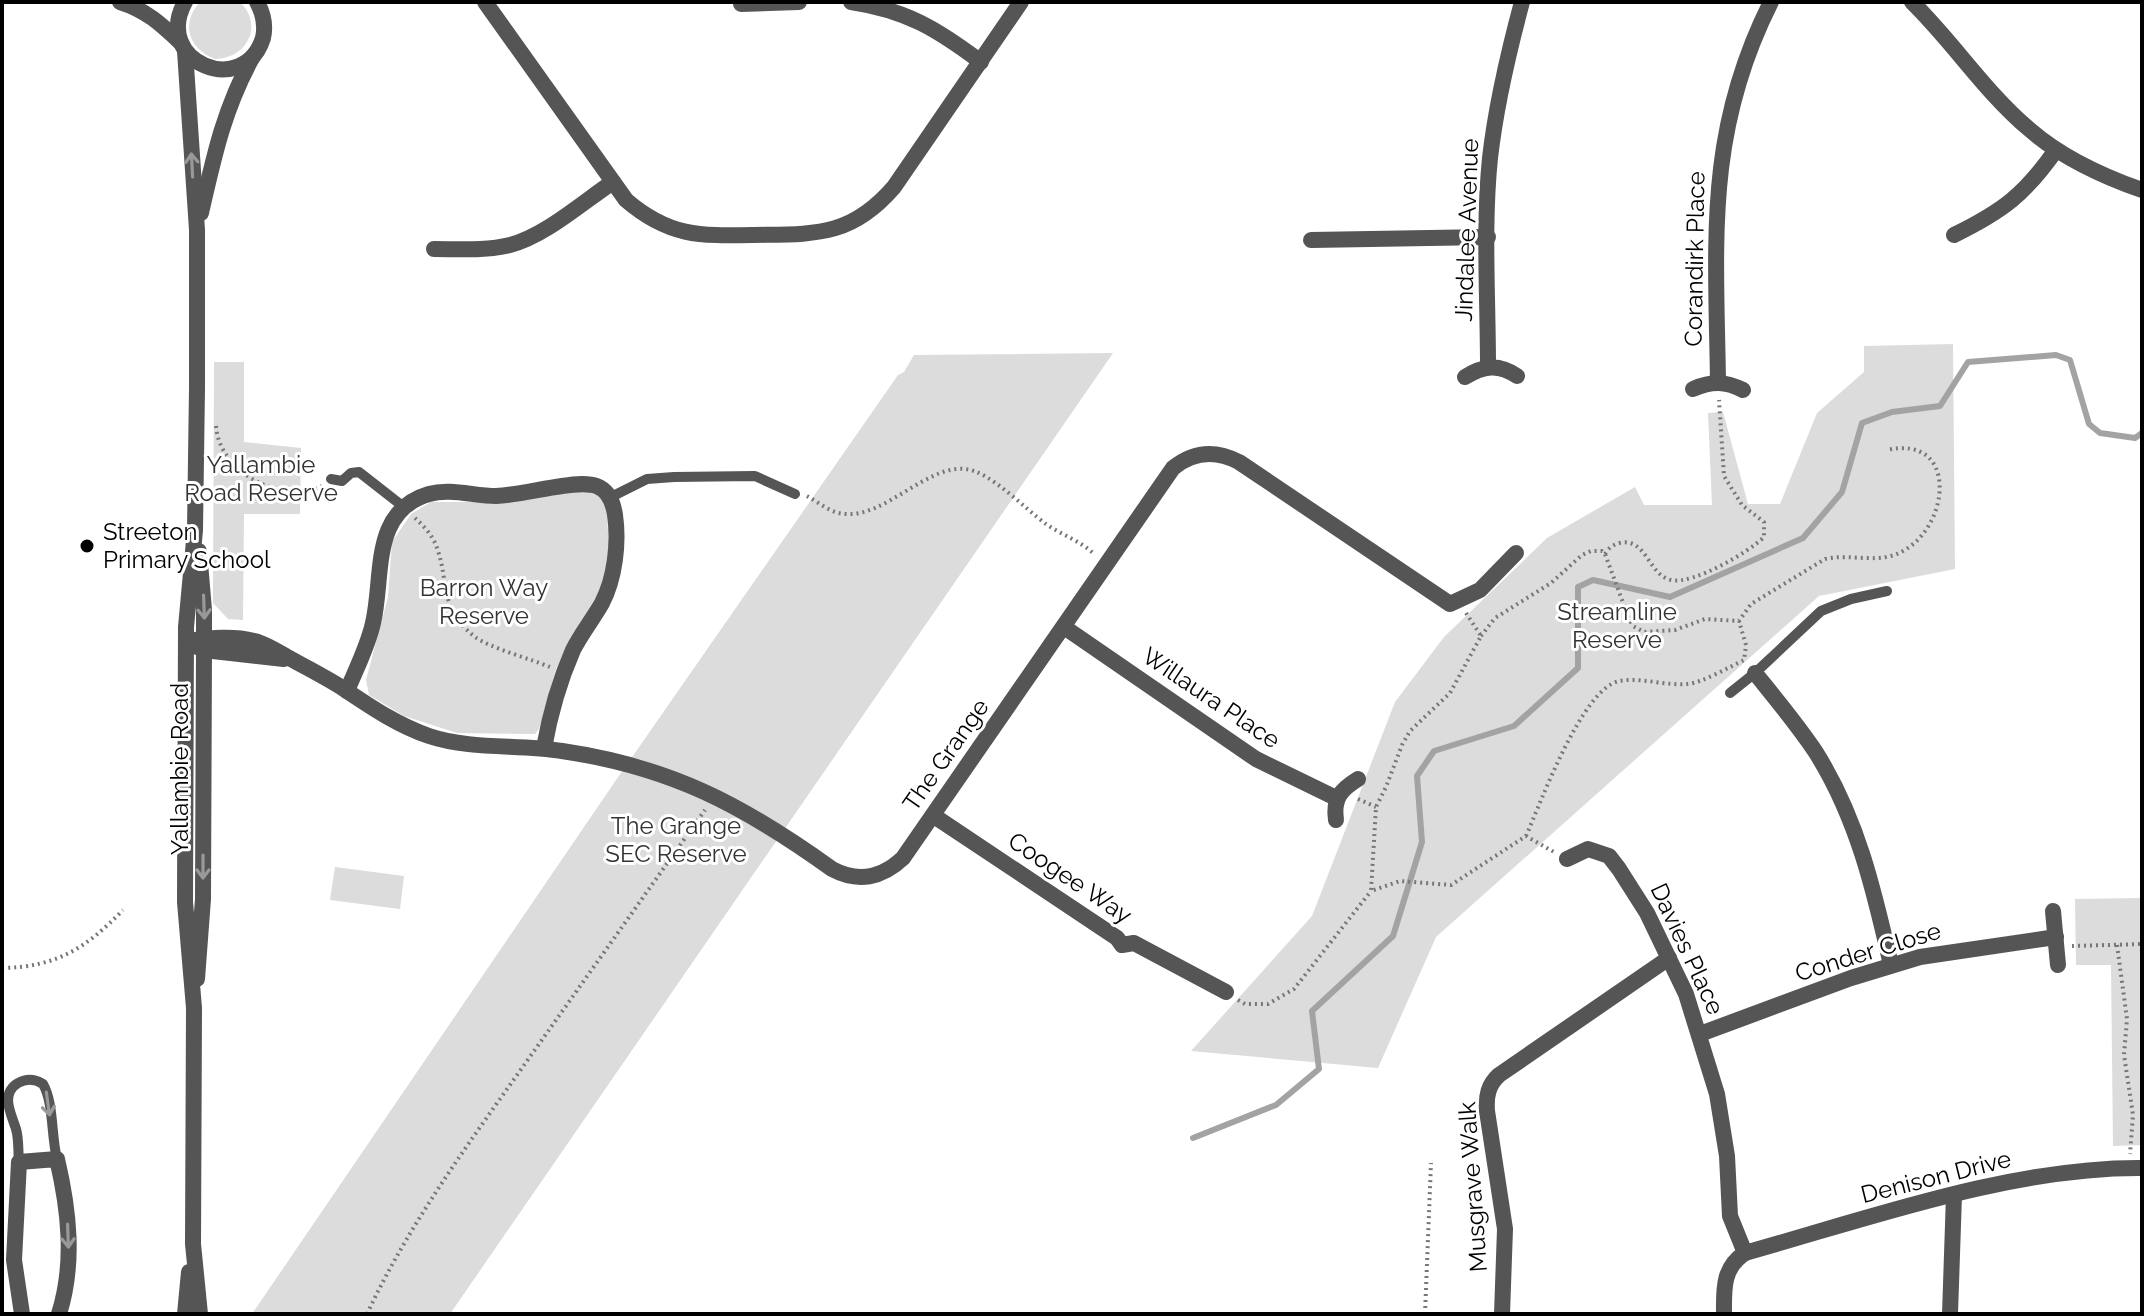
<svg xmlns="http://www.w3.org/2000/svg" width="2144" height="1316" font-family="Raleway,sans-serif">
<rect width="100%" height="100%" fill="#fff"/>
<g fill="#dcdcdc">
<path d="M 200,2 L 240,2 C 264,26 247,58 215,59 C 189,49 180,24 200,2 Z"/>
<path d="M 1953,344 L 1955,569 L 1819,596 L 1436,937 L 1378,1068 L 1191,1051 L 1312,916 L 1395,702 L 1444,637 L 1547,538 L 1635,487 L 1644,505 L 1712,505 L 1708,413 L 1723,412 L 1748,504 L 1780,504 L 1817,413 L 1864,372 L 1864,346 Z"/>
<path d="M 1113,353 L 450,1314 L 252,1314 L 614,783 L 898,375 L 904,372 L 914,355 Z"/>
<path d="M 214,362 L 244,362 L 244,442 L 301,448 L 300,514 L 244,514 L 243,620 L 228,619 L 213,603 Z"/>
<path d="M 588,490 L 602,497 L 606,505 L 609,545 L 606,567 L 600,589 L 556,669 L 539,729 L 535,734 L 457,733 L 404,716 L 369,695 L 366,680 L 388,597 L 392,542 L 411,514 L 431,502 L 507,502 Z"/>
<path d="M 335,867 L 404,876 L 400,909 L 330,900 Z"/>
<path d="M 2141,898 L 2142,1145 L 2113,1146 L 2111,965 L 2076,965 L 2075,899 Z"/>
</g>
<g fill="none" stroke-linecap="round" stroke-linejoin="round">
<path stroke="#a3a3a3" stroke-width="6" d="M 1193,1138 L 1276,1105 L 1319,1069 L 1312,1011 L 1393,936 L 1422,842 L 1417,776 L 1434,751 L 1514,726 L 1578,668 L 1578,587 L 1593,580 L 1670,597 L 1803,538 L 1842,492 L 1862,423 L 1892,412 L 1940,406 L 1968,362 L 2056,355 L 2070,360 L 2089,424 L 2100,433 L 2135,438 L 2142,433"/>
<g stroke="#777" stroke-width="4" stroke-dasharray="2 4" stroke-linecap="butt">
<path d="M 216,426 C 219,472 281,505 322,486"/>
<path d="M 807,496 C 818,502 832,514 846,514 C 885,517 927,465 965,469 C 990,471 1025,509 1046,524 C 1062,535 1080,541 1093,553"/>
<path d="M 415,518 C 424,526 433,536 437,548 C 450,585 438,607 475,637 C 490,648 531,659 550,667"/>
<path d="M 1605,554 C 1608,549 1612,545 1619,543 C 1647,537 1648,575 1671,580 C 1693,585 1749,552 1764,537 L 1764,522 L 1742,505 L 1724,476 L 1719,400"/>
<path d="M 1466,613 L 1481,636 L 1450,693 L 1410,731 L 1402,745 L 1386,787 L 1376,807 L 1371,891 L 1400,881 L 1451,885 L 1526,836 L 1554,852"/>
<path d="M 1481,636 L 1495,618 L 1551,583 L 1582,555 L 1591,551 L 1602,551 L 1605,554 L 1629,619 L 1633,626 L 1644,632 L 1675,630 L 1705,619 L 1739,621 L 1751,604 L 1825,559 C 1850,553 1879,565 1903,551 C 1951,525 1958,434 1887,450"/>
<path d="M 1358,799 L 1376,807"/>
<path d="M 1526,836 C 1541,802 1582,689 1619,681 C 1642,677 1665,686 1687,684 C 1702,683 1729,667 1744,660 L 1746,645 L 1739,621"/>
<path d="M 2117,945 L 2127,1019 L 2124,1055 L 2133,1115 L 2130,1154"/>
<path d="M 2072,946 L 2142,944"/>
<path d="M 2,968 C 57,967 86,948 123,910"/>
<path d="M 1238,1000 L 1245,1004 L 1268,1004 L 1294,989 L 1371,891"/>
<path d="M 367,1314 C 408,1226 466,1147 522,1068 C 583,982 644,896 705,810"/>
<path d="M 1425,1314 L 1431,1163"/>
</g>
<g stroke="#555" stroke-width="10">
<path d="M 331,479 L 342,481 L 351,473 L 359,472 L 405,508"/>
<path d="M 611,497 L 647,479 L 674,477 L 755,476 L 795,494"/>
<path d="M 1730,693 L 1755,673 L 1821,611 L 1851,599 L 1887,591"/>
<path d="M 19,1162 C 18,1151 19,1139 16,1129 C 11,1113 0,1094 18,1083 C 27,1078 35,1079 43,1084 C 54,1103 51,1136 57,1159"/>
</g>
<g stroke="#555" stroke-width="16">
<path d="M 485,2 L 626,200 C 669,237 700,236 754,235 C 815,234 851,237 894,187 L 1021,2"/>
<path d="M 851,2 C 906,10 937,29 981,62"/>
<path d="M 741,4 L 799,2"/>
<path d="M 1954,235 C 2003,211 2024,195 2056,150"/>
<path d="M 1311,240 L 1488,237"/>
<path d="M 434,249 C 459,249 486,251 510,245 C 545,236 583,202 613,182"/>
<path d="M 1488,367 C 1488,298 1483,227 1490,158 C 1496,105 1508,54 1522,2"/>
<path d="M 1465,377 C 1483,366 1498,363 1517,376"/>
<path d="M 1718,382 C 1716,241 1705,133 1771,2"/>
<path d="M 1693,389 C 1712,381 1725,381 1743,390"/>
<path d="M 1064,627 L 1256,759 L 1336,798"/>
<path d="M 186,641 C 210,638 235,635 258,642 C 270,646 280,653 291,659 C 309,669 327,678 344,689 C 371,707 397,725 429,736 C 471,750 518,744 562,751 C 671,767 743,805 832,869 C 858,883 882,878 903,858 L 1173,468 C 1194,451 1216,450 1239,462 L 1450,604 L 1480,590 L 1516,553"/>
<path d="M 193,645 L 204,650 L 284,659"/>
<path d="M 1755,673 C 1776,699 1797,724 1815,751 C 1857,817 1874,890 1891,965"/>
<path d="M 347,691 C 356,669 368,646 373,623 C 384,577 370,511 429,494 C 450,488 474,496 496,496 C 518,495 540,489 562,486 C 590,482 610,481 615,515 C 619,543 615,578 602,603 C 593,619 581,634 573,650 C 559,682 550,714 544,748"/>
<path d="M 934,816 L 1117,938 L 1122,945 L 1134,943 L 1226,992"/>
<path d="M 1336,820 C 1333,799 1340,790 1358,779"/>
<path d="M 1567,859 L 1588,849 L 1609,856 L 1619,869 L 1647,913 L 1686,994 L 1717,1094 L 1727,1156 L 1730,1216 L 1745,1253"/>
<path d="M 2053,911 L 2058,965"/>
<path d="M 1700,1034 L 1851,978 L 1920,957 L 2056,937"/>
<path d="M 22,1314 L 14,1260 L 19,1162 L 57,1159 C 69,1210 75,1263 59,1314"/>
<path d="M 1502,1314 L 1505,1229 L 1487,1111 C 1486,1096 1488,1085 1499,1075 L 1669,958"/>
<path d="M 1724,1314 C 1724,1290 1722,1268 1745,1253 C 1870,1218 2012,1167 2142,1168"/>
<path d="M 1950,1314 L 1954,1195"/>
</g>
<g stroke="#555" stroke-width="16">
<path d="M 120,2 C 146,10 161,24 181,43"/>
<path d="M 185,2 C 152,62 244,99 263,38 C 266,25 263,13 257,2"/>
<path d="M 1912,2 C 1953,42 1985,92 2029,129 C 2061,157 2102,176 2142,190"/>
<path d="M 185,51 L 197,230 L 197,388 L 195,530 L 186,627 L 185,902 L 194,1008 L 193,1244 L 200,1314"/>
<path d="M 201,213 C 214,156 224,109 252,58"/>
<path d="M 197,979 L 203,899 L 204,650 L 204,610 L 199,551"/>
<path d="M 185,1314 L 189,1272"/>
</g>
</g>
<defs><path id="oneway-shaft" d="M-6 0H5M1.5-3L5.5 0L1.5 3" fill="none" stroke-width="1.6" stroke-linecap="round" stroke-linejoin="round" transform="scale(2)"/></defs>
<g stroke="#999">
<use href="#oneway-shaft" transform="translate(192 165) rotate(-93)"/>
<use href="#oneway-shaft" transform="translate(204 607) rotate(88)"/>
<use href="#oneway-shaft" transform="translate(203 867) rotate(90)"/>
<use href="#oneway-shaft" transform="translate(48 1104) rotate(82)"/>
<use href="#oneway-shaft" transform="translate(68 1236) rotate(88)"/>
</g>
<circle fill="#000" stroke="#fff" stroke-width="3" cx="87" cy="546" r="8"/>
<g text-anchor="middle" stroke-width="6" stroke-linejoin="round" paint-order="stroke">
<g font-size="24" fill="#000" stroke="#fff">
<text transform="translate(1467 230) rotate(-88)" y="8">Jindalee Avenue</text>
<text transform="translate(1695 259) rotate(-89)" y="8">Corandirk Place</text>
<text transform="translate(1211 698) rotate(34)" y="8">Willaura Place</text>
<text transform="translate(946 755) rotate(-55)" y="8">The Grange</text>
<text transform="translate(180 769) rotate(-90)" y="8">Yallambie Road</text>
<text transform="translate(1070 878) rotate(34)" y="8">Coogee Way</text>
<text transform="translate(1687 949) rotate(65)" y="8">Davies Place</text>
<text transform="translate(1868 952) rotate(-17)" y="8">Conder Close</text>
<text transform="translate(1936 1177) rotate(-14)" y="8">Denison Drive</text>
<text transform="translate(1473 1187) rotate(-94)" y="8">Musgrave Walk</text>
</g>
<g font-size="24" fill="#333" stroke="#fff">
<text x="261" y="473">Yallambie<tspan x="261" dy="28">Road Reserve</tspan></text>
<text x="484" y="596">Barron Way<tspan x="484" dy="28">Reserve</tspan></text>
<text x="1617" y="620">Streamline<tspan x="1617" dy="28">Reserve</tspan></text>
<text x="676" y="834">The Grange<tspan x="676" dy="28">SEC Reserve</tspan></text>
</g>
<g font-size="24" fill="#000" stroke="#fff" text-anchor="start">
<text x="103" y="540">Streeton<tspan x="103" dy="28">Primary School</tspan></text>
</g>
</g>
<rect width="2144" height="1316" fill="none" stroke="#000000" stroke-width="8"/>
</svg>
